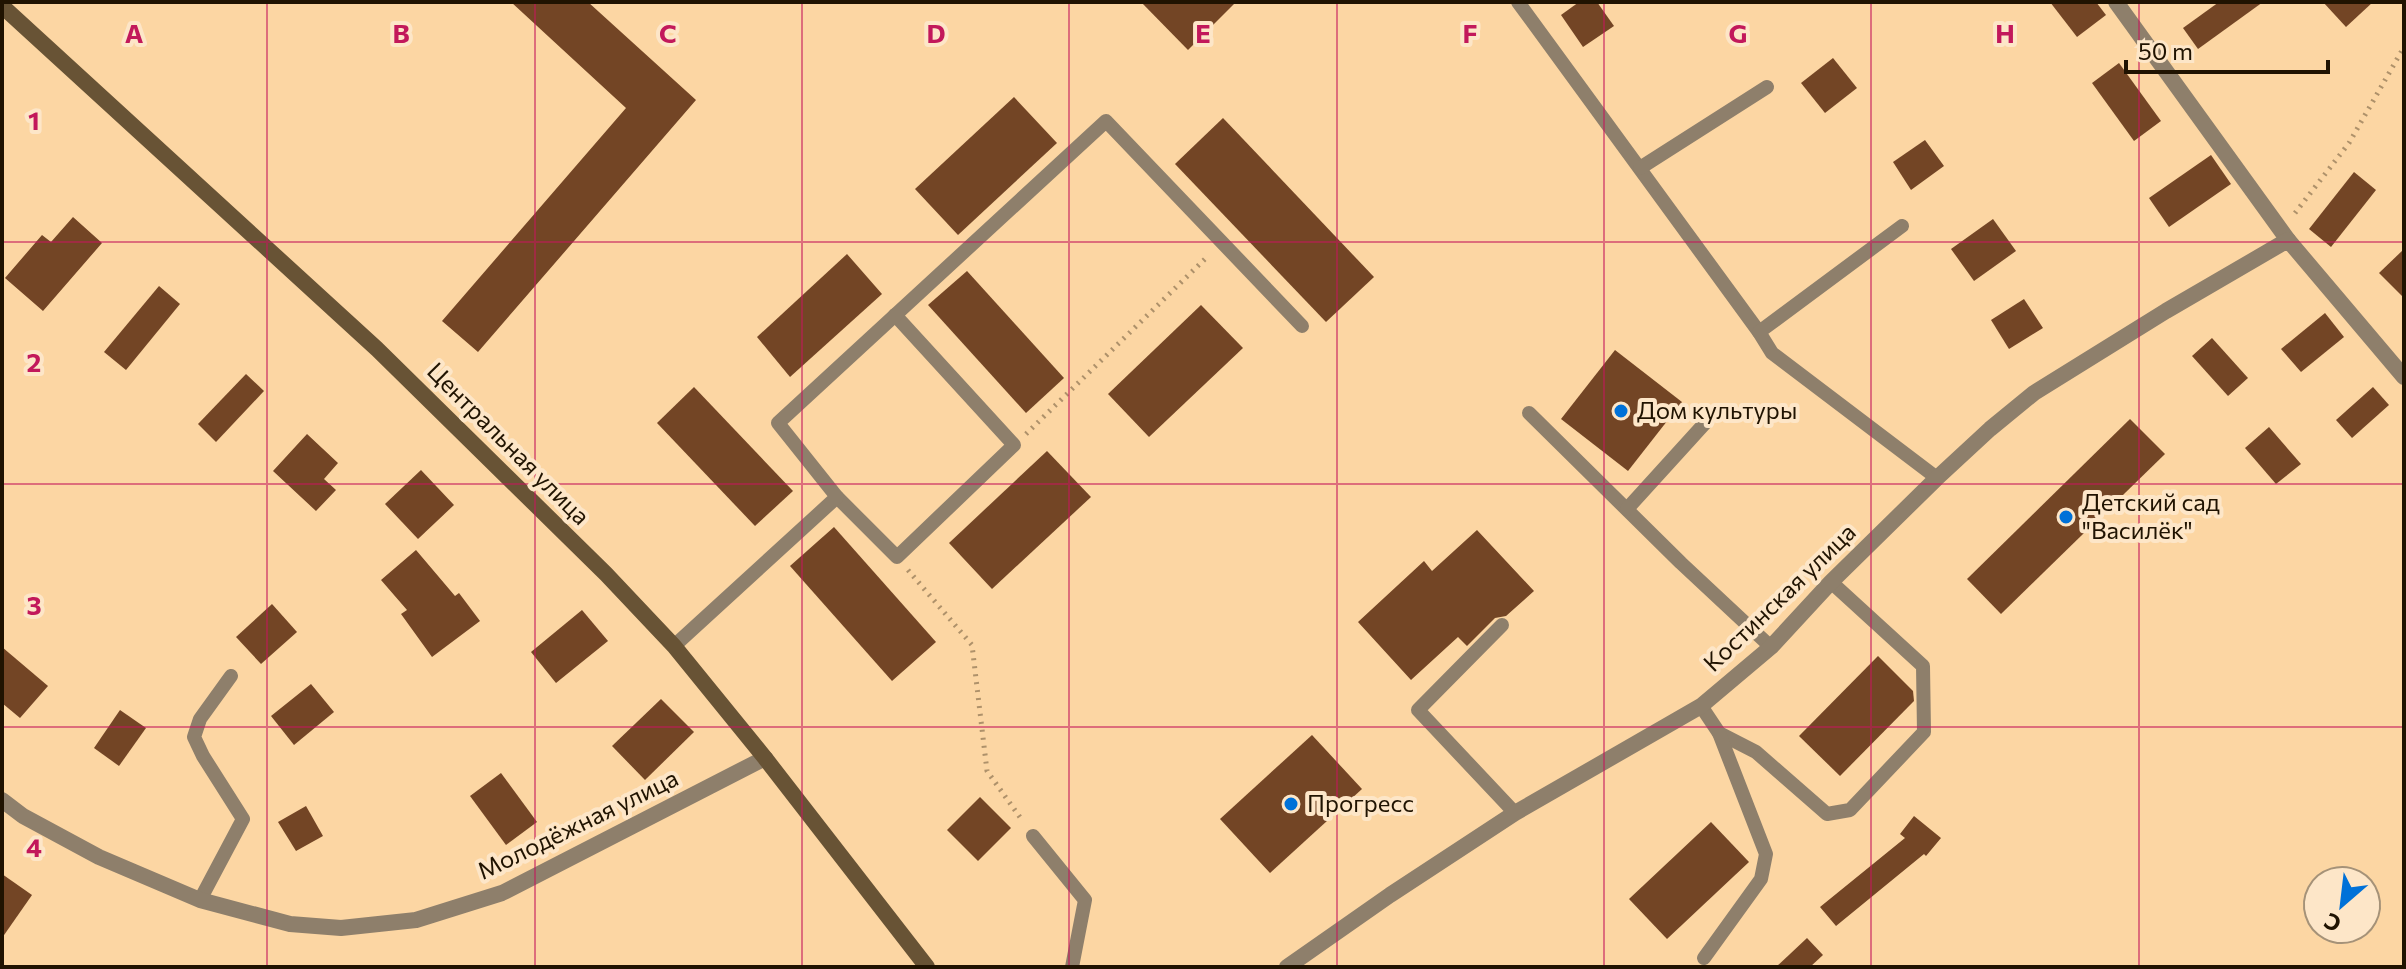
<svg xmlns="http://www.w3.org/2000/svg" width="2406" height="969" font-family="Commissioner,sans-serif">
<rect width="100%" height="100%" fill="#fcd6a3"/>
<g fill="#734525">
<path d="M 511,2 L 588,2 L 696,100 L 478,352 L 442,321 L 626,108 Z"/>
<path d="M 1141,2 L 1236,2 L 1188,50 Z"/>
<path d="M 1579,2 L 1597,2 L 1614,26 L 1583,47 L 1561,15 Z"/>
<path d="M 2050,2 L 2096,2 L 2106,15 L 2077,37 Z"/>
<path d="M 2219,2 L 2263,2 L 2198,49 L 2183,28 Z"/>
<path d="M 2323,2 L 2373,2 L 2346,27 Z"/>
<path d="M 1833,58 L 1857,88 L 1825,113 L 1801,83 Z"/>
<path d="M 2119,63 L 2161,121 L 2134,141 L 2092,83 Z"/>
<path d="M 1014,97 L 1057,143 L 958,235 L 915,189 Z"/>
<path d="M 1223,118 L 1374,277 L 1326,322 L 1175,164 Z"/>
<path d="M 1925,140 L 1944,166 L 1911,190 L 1893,162 Z"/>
<path d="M 2211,155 L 2231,184 L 2169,227 L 2149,198 Z"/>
<path d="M 2354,172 L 2376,190 L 2331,247 L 2309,229 Z"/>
<path d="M 73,217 L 102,243 L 43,311 L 5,278 L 42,235 L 51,242 Z"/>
<path d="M 1993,219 L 2016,251 L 1974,281 L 1951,249 Z"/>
<path d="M 2404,249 L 2404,298 L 2379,273 Z"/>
<path d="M 847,254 L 882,294 L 790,377 L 757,337 Z"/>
<path d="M 967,271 L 1064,378 L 1026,413 L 928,305 Z"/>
<path d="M 159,286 L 180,304 L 126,370 L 104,352 Z"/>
<path d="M 2024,299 L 2043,328 L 2009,349 L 1991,320 Z"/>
<path d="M 1201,305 L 1243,348 L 1149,437 L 1108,394 Z"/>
<path d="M 2325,313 L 2344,337 L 2301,372 L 2281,349 Z"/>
<path d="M 2212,338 L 2248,378 L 2228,396 L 2192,356 Z"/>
<path d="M 1615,350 L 1682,402 L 1628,471 L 1561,419 Z"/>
<path d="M 246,374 L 264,391 L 216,442 L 198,424 Z"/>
<path d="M 694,387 L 793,491 L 755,526 L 657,423 Z"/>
<path d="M 2373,387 L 2389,405 L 2352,438 L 2336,420 Z"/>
<path d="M 2130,419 L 2165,454 L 2001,614 L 1967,579 Z"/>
<path d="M 2269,427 L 2301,464 L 2276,484 L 2245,448 Z"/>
<path d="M 307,434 L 338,463 L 324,479 L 336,490 L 316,511 L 273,471 Z"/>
<path d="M 1047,451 L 1091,497 L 992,589 L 949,543 Z"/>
<path d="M 421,470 L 454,505 L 418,539 L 385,504 Z"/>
<path d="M 834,527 L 936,642 L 892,681 L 790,566 Z"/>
<path d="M 1477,530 L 1534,591 L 1506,616 L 1495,618 L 1467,646 L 1458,637 L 1411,680 L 1358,622 L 1424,561 L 1432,571 Z"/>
<path d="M 416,550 L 455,596 L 459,593 L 480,621 L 432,657 L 401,614 L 407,610 L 381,580 Z"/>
<path d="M 272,604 L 297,632 L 261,664 L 236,637 Z"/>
<path d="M 582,610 L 608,641 L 556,683 L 531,652 Z"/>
<path d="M 2,647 L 48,686 L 20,718 L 2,703 Z"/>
<path d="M 1878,656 L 1913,691 L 1914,701 L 1840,776 L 1799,736 Z"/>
<path d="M 311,684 L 334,712 L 294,745 L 271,716 Z"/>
<path d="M 661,699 L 694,732 L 645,780 L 612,746 Z"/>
<path d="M 120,710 L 146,728 L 119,766 L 94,748 Z"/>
<path d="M 1312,735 L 1362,789 L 1270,873 L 1220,819 Z"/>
<path d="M 501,773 L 537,822 L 506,845 L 470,796 Z"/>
<path d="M 980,797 L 1011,828 L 978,861 L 947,830 Z"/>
<path d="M 306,806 L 323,836 L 296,851 L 278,822 Z"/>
<path d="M 1914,816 L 1941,838 L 1926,856 L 1924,854 L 1836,926 L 1820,907 L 1905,838 L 1900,834 Z"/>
<path d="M 1711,822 L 1749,862 L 1667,939 L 1629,899 Z"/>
<path d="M 2,874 L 32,895 L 2,938 Z"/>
<path d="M 1807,938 L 1823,955 L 1810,967 L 1776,967 Z"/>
</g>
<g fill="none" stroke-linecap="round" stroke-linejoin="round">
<g stroke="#ae916a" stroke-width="5" stroke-dasharray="2 6" stroke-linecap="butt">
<path d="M 2295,213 L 2349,143 L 2404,47"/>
<path d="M 1026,434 L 1208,256"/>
<path d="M 908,570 L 972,645 L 987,771 L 1022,820"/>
</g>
<g stroke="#8e7f6b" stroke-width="14">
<path d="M 1518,2 L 1759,332"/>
<path d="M 1640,168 L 1767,87"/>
<path d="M 1902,226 L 1759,332 L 1772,353 L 1937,478"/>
<path d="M 1529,413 L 1681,563 L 1771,647"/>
<path d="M 837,497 L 897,557 L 1014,445 L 895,315"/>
<path d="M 1627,509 L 1706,422"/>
<path d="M 1502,625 L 1418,710 L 1515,813"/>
<path d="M 674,646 L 837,497 L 778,423 L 1106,121 L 1302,326"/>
<path d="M 1701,706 L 1719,733 L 1756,752 L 1827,814 L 1850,810 L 1924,732 L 1923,666 L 1831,582"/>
<path d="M 1033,836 L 1085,900 L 1072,967"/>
<path d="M 200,900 L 243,819 L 203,756 L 194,737 L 200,719 L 231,676"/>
<path d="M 1704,958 L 1761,879 L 1766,854 L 1719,733"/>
</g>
<g stroke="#8e7f6b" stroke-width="16">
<path d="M 2116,2 L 2288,240"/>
<path d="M 2,800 L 23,816 L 99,857 L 200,900 L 290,924 L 341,928 L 416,920 L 502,893 L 765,758"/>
<path d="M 1287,967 L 1390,895 L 1515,813 L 1701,706 L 1771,647 L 1831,582 L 1937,478 L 1990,429 L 2034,393 L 2166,311 L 2288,240 L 2404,377"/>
</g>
<path stroke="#685335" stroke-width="16" d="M 2,6 L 377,349 L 606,574 L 674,646 L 765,758 L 927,967"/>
</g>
<path fill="none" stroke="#c2185b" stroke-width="2" stroke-opacity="0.55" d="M 267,2 L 267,967M 535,2 L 535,967M 802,2 L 802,967M 1069,2 L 1069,967M 1337,2 L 1337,967M 1604,2 L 1604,967M 1871,2 L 1871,967M 2139,2 L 2139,967M 2,242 L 2404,242M 2,484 L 2404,484M 2,727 L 2404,727"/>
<g fill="#0071d8" stroke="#fde6c8" stroke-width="3">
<circle cx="1621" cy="411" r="8"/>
<circle cx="2066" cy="517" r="8"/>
<circle cx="1291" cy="804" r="8"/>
</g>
<g text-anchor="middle" stroke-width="8" stroke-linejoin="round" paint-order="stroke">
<g font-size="24" fill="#201301" stroke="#fde6c8" text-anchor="start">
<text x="1637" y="419">Дом культуры</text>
<text x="2082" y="511">Детский сад<tspan x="2082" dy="28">"Василёк"</tspan></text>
<text x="1307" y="812">Прогресс</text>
</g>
<g font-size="24" fill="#201301" stroke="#fde6c8">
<text transform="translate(508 444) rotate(45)" y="8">Центральная улица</text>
<text transform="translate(1780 598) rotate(-44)" y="8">Костинская улица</text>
<text transform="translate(578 825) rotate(-26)" y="8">Молодёжная улица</text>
</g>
</g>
<g font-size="26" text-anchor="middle" font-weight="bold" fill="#c2185b" stroke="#fde6c8" stroke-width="8" stroke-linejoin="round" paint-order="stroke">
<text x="134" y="43">A</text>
<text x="401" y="43">B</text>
<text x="668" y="43">C</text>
<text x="936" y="43">D</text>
<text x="1203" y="43">E</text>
<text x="1470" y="43">F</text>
<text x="1738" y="43">G</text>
<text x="2005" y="43">H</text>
<text x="34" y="130">1</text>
<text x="34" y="372">2</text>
<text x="34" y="615">3</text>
<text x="34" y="857">4</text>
</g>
<rect width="2406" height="969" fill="none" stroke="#201301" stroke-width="8"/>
<g transform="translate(2342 905) rotate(208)"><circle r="38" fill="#fde6c8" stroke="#a59278" stroke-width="2"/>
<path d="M0-6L14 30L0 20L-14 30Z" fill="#0071d8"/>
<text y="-12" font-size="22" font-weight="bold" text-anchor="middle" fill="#201301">С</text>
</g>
<path d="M2126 60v12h202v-12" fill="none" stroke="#201301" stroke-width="4"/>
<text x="2138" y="60" font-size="24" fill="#201301" stroke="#fde6c8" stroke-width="6" paint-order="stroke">50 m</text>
</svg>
